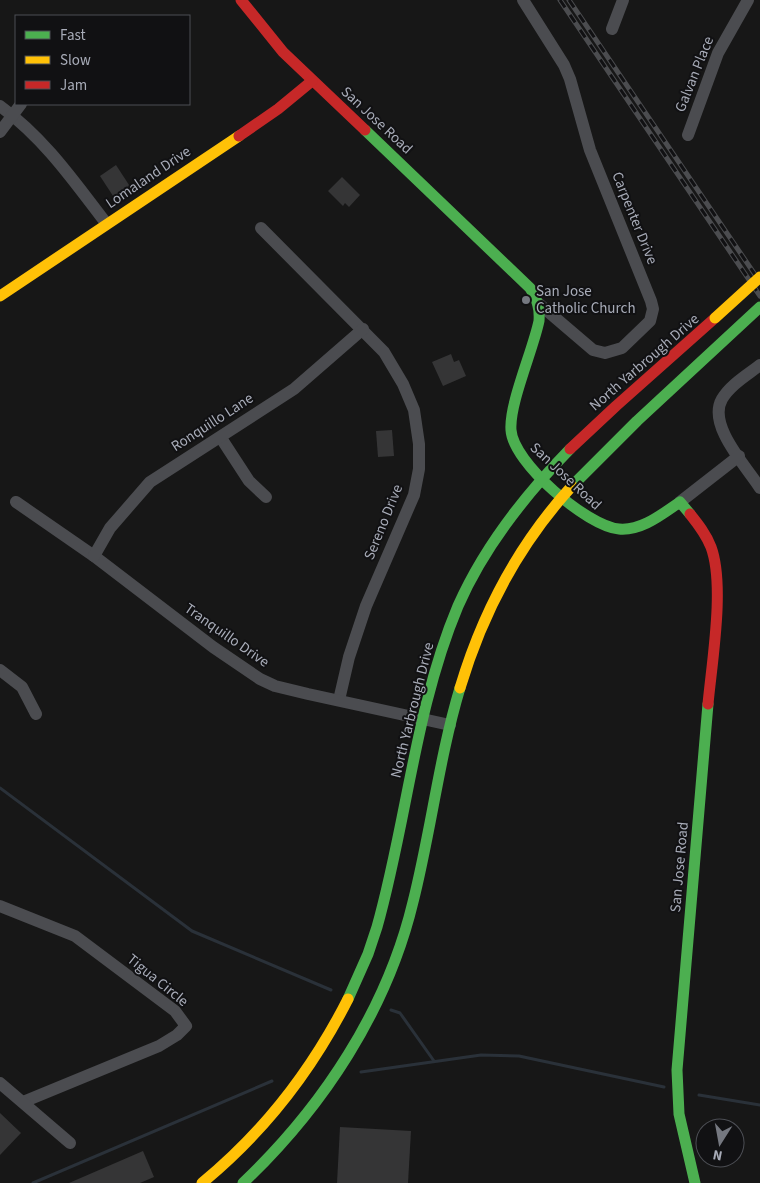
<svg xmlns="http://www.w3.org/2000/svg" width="760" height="1183" font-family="'Source Sans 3',sans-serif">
<rect width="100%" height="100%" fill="#171717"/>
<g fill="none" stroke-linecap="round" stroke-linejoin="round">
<g stroke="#2a3139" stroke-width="3">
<path d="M 0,788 L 192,931 L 331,990"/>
<path d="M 391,1010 L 400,1013 L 434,1061"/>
<path d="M 361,1072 L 481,1055 L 519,1056 L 664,1087"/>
<path d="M 699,1095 L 760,1105"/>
<path d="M 33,1183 L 272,1081"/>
</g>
</g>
<g fill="#353536">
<path d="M 116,165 L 131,188 L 115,199 L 100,176 Z"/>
<path d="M 342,177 L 360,195 L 349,207 L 345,203 L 343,206 L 328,191 Z"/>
<path d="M 451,354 L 454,362 L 459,360 L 466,376 L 443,386 L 432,362 Z"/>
<path d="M 392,430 L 394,456 L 378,457 L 376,431 Z"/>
<path d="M 0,1113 L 21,1133 L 0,1155 Z"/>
<path d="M 340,1127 L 411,1131 L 408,1183 L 337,1183 Z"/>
<path d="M 143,1151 L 154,1177 L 140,1183 L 69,1183 Z"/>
</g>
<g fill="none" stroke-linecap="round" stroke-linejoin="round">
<g stroke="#4b4c50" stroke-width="12">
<path d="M 523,0 L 564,65 L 570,79 L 590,150 L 651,301 L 653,309 L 650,321 L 622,348 L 605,353 L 593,350 L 538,303"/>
<path d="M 612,29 L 623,0"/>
<path d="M 0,106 C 44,138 73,180 106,223"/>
<path d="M 0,132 L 21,104"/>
<path d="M 688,135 L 718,53 L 748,0"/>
<path d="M 261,228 L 384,352 L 403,384 L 414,410 L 419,444 L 419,469 L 414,495 L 366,606 L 349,657 L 339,700"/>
<path d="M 760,365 C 747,375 730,385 722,399 C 707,425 746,466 760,488"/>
<path d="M 221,438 L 249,481 L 266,497"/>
<path d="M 16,502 L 94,556 L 213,647 L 260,679 L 275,686 L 308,694 L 450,725"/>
<path d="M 680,502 L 739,456"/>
<path d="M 94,556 L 110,528 L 150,482 L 294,389 L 363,329"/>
<path d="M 0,670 L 22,687 L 36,714"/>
<path d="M 0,906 L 75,936 L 175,1011 L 186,1026 L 177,1035 L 159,1046 L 23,1102"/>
<path d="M 0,1083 L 70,1143"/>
</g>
<g stroke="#4caf50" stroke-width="11">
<path d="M 365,130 L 530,288 C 537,299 540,308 539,321 C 533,350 509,404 511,430 C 513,463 587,526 619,529 C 642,531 662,514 680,502 L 690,514"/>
<path d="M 572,486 L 637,421 L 760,307"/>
<path d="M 348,999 L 368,954 L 377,927 C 407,821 415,708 458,606 C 484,547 525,495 570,449"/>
<path d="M 243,1183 C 323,1107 387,1010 413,902 C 431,831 439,758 460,688"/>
<path d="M 695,1183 L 679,1114 L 677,1070 L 708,704"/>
</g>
<g stroke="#ffc107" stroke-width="11">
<path d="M 0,296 L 239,136"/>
<path d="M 460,688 C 483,611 518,545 572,486"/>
<path d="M 202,1183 C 263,1133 312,1070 348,999"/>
</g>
<g stroke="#c62828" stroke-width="11">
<path d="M 241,0 L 283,52 L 365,130"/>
<path d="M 239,136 L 278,109 L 312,81"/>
<path d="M 570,449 L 616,406 L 715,318"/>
<path d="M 690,514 C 698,524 706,534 711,547 C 725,585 712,661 708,704"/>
</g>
<g stroke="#4b4c4f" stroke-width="5">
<g id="rail">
<path d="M 560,0 L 760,296"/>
<path d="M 569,0 L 760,282"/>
</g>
</g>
<use href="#rail" stroke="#111113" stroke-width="3" stroke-dasharray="9" stroke-linecap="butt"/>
<path stroke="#ffc107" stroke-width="11" d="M 715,318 L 760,277"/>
</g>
<circle fill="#757880" stroke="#111113" stroke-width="2" cx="526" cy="300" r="5"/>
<g text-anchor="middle" stroke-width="4" stroke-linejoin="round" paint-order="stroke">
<g font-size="15" fill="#a8acb8" stroke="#111113">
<text transform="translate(694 74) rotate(-68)" y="5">Galvan Place</text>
<text transform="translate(377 120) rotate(43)" y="5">San Jose Road</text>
<text transform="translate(148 177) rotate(-34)" y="5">Lomaland Drive</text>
<text transform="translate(635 218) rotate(68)" y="5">Carpenter Drive</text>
<text transform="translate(644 362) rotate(-41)" y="5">North Yarbrough Drive</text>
<text transform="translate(212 422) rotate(-33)" y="5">Ronquillo Lane</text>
<text transform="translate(566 476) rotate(43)" y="5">San Jose Road</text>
<text transform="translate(383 522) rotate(-68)" y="5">Sereno Drive</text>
<text transform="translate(227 635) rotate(35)" y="5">Tranquillo Drive</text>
<text transform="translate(412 710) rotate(-76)" y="5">North Yarbrough Drive</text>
<text transform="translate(679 867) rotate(-85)" y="5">San Jose Road</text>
<text transform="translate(158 980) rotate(39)" y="5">Tigua Circle</text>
</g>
<g font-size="15" fill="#a8acb8" stroke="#111113" text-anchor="start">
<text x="536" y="296">San Jose<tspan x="536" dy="17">Catholic Church</tspan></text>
</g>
</g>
<rect x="15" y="15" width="175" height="90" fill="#111113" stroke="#4d4f55"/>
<rect x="25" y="31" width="25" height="8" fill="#4caf50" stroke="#4d4f55"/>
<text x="60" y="40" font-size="15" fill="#a8acb8">Fast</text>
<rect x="25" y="56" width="25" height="8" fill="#ffc107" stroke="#4d4f55"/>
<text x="60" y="65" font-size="15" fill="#a8acb8">Slow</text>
<rect x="25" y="81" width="25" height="8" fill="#c62828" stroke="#4d4f55"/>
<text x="60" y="90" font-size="15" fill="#a8acb8">Jam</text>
<g transform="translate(720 1143) rotate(191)"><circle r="24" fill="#111113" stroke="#4d4f55"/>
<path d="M0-4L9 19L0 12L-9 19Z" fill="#757880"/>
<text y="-8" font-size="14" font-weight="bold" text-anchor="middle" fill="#a8acb8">N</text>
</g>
</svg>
